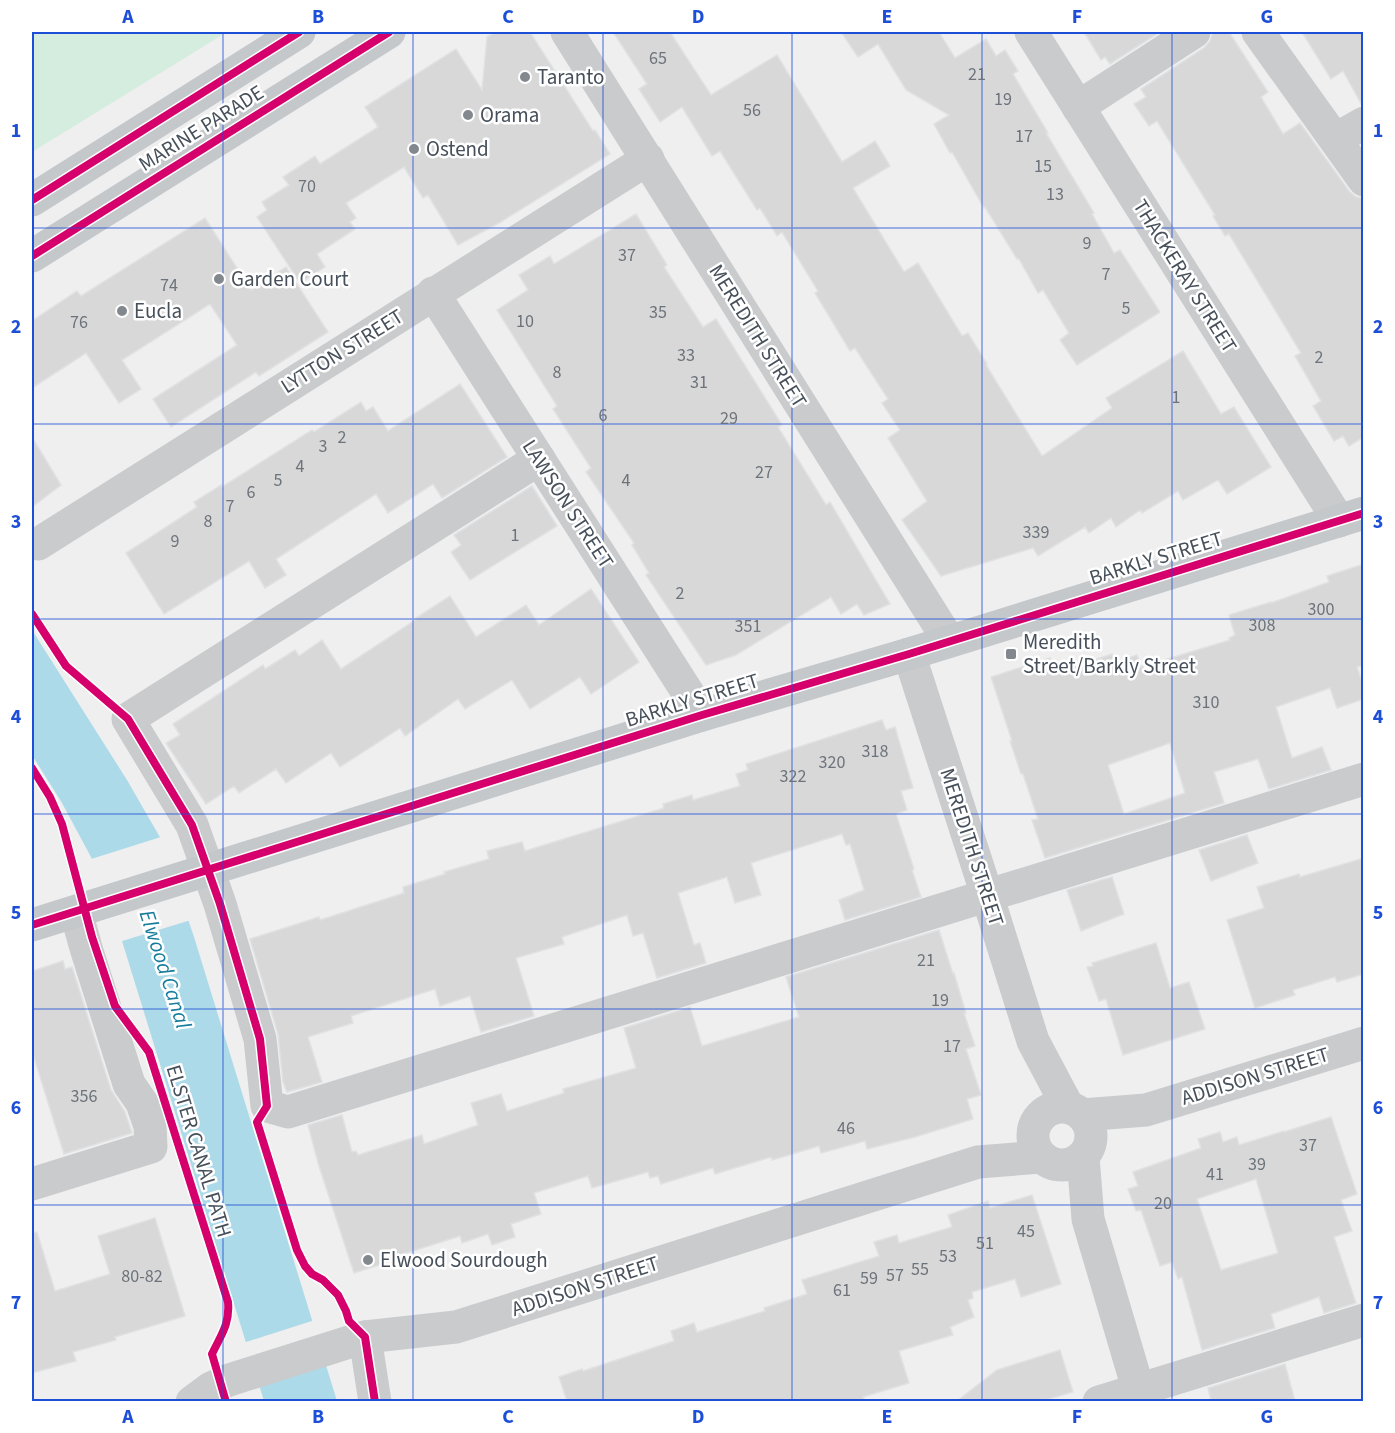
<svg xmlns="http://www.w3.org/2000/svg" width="1395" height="1433" font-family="'Source Sans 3',sans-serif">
<rect width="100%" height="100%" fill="#efefef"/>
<path fill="#d5edde" d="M 32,32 L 227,32 L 32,152 Z"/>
<path fill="#acdae8" d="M 32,630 L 127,780 L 161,839 L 194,937 L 337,1401 L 264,1401 L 122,941 L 91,857 L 62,803 L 32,755 Z"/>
<g fill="#efefef">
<path d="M 164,836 L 191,920 L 119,942 L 88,860 Z"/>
<path d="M 315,1320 L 329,1364 L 256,1386 L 243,1343 Z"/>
</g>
<g fill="#d8d8d9" stroke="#e0e1e2" stroke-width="1.5" fill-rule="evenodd">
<path d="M 496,32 L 530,32 L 593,131 L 595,130 L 610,154 L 499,223 L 458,245 L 428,195 L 423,198 L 404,167 L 346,203 L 356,218 L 350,222 L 355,229 L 317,254 L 325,267 L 300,283 L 257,217 L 267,210 L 262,202 L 289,185 L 283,177 L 315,156 L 320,164 L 378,127 L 365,107 L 456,49 L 482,90 L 487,37 Z"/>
<path d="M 613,32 L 670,32 L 711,95 L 777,55 L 842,162 L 875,141 L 890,166 L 853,188 L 904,272 L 918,263 L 962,336 L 968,333 L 987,364 L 986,365 L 1042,456 L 1112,408 L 1106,398 L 1183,351 L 1221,414 L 1234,407 L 1271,467 L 1227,494 L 1218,480 L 1183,500 L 1178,491 L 1142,513 L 1140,510 L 1116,527 L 1111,518 L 1089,533 L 1085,527 L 1038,556 L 1033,548 L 941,576 L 902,520 L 927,501 L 888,438 L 900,430 L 882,403 L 888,399 L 855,348 L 850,351 L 815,293 L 818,291 L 782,232 L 777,236 L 760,208 L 757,210 L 720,151 L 712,156 L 682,107 L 660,122 L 639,89 L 647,84 Z"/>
<path d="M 841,32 L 939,32 L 955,58 L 986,39 L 996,56 L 1005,50 L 1018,71 L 1013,74 L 1048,133 L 1046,133 L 1094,213 L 1092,214 L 1114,253 L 1120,250 L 1160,312 L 1077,365 L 1060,340 L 1069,333 L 1043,290 L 1038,293 L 1019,259 L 1017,259 L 985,207 L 984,208 L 952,152 L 950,153 L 934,124 L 949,115 L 906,90 L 878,44 L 858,57 Z"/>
<path d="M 1084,32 L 1160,32 L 1110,64 L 1105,57 L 1101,60 Z"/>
<path d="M 1213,32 L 1229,32 L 1268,92 L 1261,97 L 1283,134 L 1300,123 L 1349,191 L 1356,197 L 1364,198 L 1364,437 L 1349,446 L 1343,436 L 1334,441 L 1313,406 L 1321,401 L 1295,356 L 1301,353 L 1229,234 L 1225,236 L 1213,216 L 1215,215 L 1157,121 L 1149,126 L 1134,104 L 1146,97 L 1141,89 L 1204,48 L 1210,41 Z"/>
<path d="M 1302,32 L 1364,32 L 1364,104 L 1362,105 L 1343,71 L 1331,79 Z"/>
<path d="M 636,214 L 667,265 L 664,267 L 703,327 L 716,319 L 782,425 L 778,427 L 826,505 L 830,502 L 890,604 L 864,615 L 857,604 L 841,614 L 831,597 L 736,655 L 706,665 L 646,575 L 649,573 L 632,545 L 634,543 L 586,472 L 591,468 L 553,409 L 557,406 L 497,310 L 528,290 L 519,275 L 550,256 L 554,264 Z"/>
<path d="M 205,218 L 251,290 L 286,267 L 328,332 L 259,376 L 256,372 L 171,427 L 153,399 L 237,345 L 210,304 L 122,360 L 141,389 L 119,403 L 86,353 L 32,388 L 32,321 L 77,291 L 81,296 Z"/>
<path d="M 460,384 L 507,457 L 442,498 L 433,484 L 388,513 L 376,494 L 276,559 L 286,575 L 265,588 L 249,561 L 164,614 L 126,553 L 197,507 L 194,502 L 221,485 L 222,487 L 312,430 L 314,432 L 361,402 L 366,411 L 373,407 L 388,431 Z"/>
<path d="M 32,437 L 61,485 L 32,507 Z"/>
<path d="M 532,486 L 557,526 L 470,580 L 451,552 L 461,545 L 454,535 Z"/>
<path d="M 1364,564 L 1364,665 L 1357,667 L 1364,687 L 1364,699 L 1337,708 L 1330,688 L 1276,707 L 1292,758 L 1322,747 L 1331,770 L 1269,789 L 1258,759 L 1214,772 L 1224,803 L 1045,858 L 1032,820 L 1038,819 L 1023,774 L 1021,774 L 1010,741 L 1012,741 L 991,677 L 1050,658 L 1055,673 L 1112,654 L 1114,663 L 1137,655 L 1141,667 L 1230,640 L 1229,638 L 1235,635 L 1229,615 L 1271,602 L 1271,603 L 1329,582 L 1327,576 ZM 1170,743 L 1185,793 L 1124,814 L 1108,765 Z"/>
<path d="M 591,589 L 639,662 L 591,694 L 580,677 L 530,709 L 512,680 L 465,709 L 458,699 L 405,736 L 400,728 L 340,767 L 331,753 L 286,783 L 276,769 L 239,793 L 234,786 L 206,804 L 166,743 L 180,735 L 173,724 L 263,665 L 265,669 L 295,650 L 299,656 L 322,640 L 341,669 L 417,619 L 416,618 L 450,596 L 476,637 L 526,605 L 539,625 Z"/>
<path d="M 882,720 L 886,730 L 895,727 L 913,788 L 901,791 L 907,810 L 896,814 L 914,869 L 912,870 L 921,897 L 845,920 L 839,900 L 864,890 L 850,844 L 846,845 L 842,834 L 751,863 L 761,895 L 735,903 L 727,877 L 678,893 L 694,945 L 700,943 L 706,963 L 657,978 L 643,933 L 633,936 L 627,915 L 562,937 L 564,944 L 516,958 L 534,1016 L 481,1032 L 470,996 L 440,1006 L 435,989 L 351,1016 L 353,1023 L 308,1037 L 322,1082 L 287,1092 L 283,1082 L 278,1034 L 250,939 L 319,917 L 320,920 L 404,893 L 403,887 L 445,874 L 444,872 L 489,859 L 487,851 L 522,842 L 525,851 L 664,808 L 663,804 L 692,795 L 693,800 L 740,786 L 736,774 L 748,770 L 746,764 Z"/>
<path d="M 1247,835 L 1258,863 L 1211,881 L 1199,850 Z"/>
<path d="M 1364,858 L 1364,974 L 1337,982 L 1335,977 L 1293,990 L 1295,995 L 1255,1008 L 1227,920 L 1264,908 L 1257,887 L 1299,874 L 1300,877 Z"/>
<path d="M 1112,877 L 1124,914 L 1081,931 L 1067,890 Z"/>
<path d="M 939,930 L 953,974 L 954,973 L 966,1013 L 964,1013 L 975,1046 L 966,1049 L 981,1095 L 967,1099 L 973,1119 L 915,1137 L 867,1149 L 865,1141 L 821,1153 L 819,1146 L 772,1160 L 771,1157 L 715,1174 L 713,1168 L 661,1184 L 658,1176 L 650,1178 L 648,1172 L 592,1188 L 588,1176 L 534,1193 L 541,1214 L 511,1224 L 515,1237 L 492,1245 L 488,1234 L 462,1243 L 460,1236 L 391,1258 L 392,1261 L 354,1273 L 318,1163 L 308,1125 L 342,1115 L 352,1152 L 356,1151 L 358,1155 L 422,1135 L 424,1144 L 478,1125 L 471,1103 L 501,1094 L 507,1111 L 564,1093 L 563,1089 L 636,1068 L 624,1028 L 690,1007 L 702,1046 L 799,1017 L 786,977 Z"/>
<path d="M 1156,943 L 1170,988 L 1189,982 L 1205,1029 L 1123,1055 L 1106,999 L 1099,1001 L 1087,967 L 1093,966 L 1092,963 Z"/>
<path d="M 63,961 L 65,969 L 72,967 L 111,1090 L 125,1112 L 132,1133 L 64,1154 L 32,1051 L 32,971 Z"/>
<path d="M 1331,1117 L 1357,1194 L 1341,1200 L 1352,1231 L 1334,1237 L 1356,1303 L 1324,1313 L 1319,1297 L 1271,1314 L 1275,1328 L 1202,1350 L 1182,1277 L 1178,1279 L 1172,1262 L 1160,1266 L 1141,1210 L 1136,1211 L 1128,1189 L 1138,1186 L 1133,1172 L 1201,1148 L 1198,1139 L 1220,1132 L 1223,1142 L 1237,1137 L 1239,1145 L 1284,1131 L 1284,1132 ZM 1256,1179 L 1278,1253 L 1221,1270 L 1197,1199 Z"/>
<path d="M 1032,1195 L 1061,1284 L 1021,1297 L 1015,1279 L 972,1292 L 973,1298 L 968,1300 L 974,1317 L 950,1327 L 953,1335 L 899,1351 L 909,1383 L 863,1397 L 865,1401 L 567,1401 L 559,1377 L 582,1369 L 583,1371 L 674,1341 L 671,1331 L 694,1323 L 697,1332 L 765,1311 L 764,1308 L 807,1294 L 802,1280 L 879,1256 L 874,1242 L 897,1235 L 899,1243 L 952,1227 L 948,1215 L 988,1201 L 990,1208 Z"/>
<path d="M 155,1218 L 185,1316 L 115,1337 L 116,1340 L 73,1352 L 76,1361 L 32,1373 L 32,1233 L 37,1232 L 55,1291 L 110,1274 L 98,1236 Z"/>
<path d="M 1060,1350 L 1073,1392 L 1042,1401 L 957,1401 L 997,1370 Z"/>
<path d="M 1285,1364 L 1295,1401 L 1211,1401 L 1208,1388 Z"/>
</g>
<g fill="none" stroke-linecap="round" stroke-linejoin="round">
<g stroke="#c9cbcd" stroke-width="33">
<path d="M 567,32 L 949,641"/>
<path d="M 1031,32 L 1339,521"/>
<path d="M 1258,32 L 1364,180"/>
<path d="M 1078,107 L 1194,32"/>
<path d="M 1336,139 L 1364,123"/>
<path d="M 433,293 L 702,715"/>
<path d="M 539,459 L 128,719 L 192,825 L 208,870 L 220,904 L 260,1039 L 267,1106 L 288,1112 L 1364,779"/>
<path d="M 38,544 L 648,159"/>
<path d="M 909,654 L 987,895 L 1033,1041 L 1068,1107"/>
<circle cx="1062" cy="1136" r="29"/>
<path d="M 1082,1115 L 1146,1110 L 1364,1043"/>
<path d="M 1083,1157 L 1088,1219 L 1142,1402"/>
<path d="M 32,1184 L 151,1147 L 150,1126 L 142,1103 L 129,1084 L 86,948 L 76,912"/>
<path d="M 365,1337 L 375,1402"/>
<path d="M 192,1402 L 211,1388 L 229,1380 L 365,1337 L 456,1327 L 978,1162 L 1041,1157"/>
<path d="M 1099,1402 L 1364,1320"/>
</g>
<g stroke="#c5c8cb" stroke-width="33">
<path d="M 32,200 L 299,32"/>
<path d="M 32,256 L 389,32"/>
<path d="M 32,925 L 702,715 L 909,654 L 1364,513"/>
</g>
<g stroke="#fff" stroke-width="11">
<g id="cycleway">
<path d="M 32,200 L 299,32"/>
<path d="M 32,256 L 389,32"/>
<path d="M 32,614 L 66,666 L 128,719 L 192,825 L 220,904 L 260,1039 L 267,1106 L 257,1122 L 297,1250 L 305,1266 L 312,1274 L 323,1280 L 338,1295 L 346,1311 L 349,1321 L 365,1337 L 375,1402"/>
<path d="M 32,768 L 50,797 L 62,824 L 92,937 L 115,1006 L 149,1052 L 228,1302 C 230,1324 221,1335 212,1354 L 226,1402"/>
<path d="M 32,925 L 702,715 L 909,654 L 1364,513"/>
</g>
</g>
<use href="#cycleway" stroke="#d6006c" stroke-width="8"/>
</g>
<path fill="none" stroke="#1d4ed8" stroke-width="1.5" stroke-opacity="0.55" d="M 223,32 L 223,1402M 413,32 L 413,1402M 603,32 L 603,1402M 792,32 L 792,1402M 982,32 L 982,1402M 1172,32 L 1172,1402M 32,228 L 1364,228M 32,424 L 1364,424M 32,619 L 1364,619M 32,814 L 1364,814M 32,1009 L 1364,1009M 32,1205 L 1364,1205"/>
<g fill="#82888e" stroke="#fff" stroke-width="2">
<circle cx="525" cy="77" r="6"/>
<circle cx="468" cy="115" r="6"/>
<circle cx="414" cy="149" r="6"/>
<circle cx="219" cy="279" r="6"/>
<circle cx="122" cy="311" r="6"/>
<rect x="1005" y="648" width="12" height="12" rx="3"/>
<circle cx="368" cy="1260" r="6"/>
</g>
<g text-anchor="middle" stroke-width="5" stroke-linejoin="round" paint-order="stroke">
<g font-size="18" fill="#6c737a">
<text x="658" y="64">65</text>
<text x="977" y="80">21</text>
<text x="1003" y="105">19</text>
<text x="752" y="116">56</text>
<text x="1024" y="142">17</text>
<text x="1043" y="172">15</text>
<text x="307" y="192">70</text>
<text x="1055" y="200">13</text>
<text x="1087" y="249">9</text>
<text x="627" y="261">37</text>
<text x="1106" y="280">7</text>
<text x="169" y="291">74</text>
<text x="1126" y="314">5</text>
<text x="658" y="318">35</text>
<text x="525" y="327">10</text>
<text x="79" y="328">76</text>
<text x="686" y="361">33</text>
<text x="1319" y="363">2</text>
<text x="557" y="378">8</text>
<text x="699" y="388">31</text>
<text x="1176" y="403">1</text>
<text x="603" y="421">6</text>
<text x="729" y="424">29</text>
<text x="342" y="443">2</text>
<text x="323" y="452">3</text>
<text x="300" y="472">4</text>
<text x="764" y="478">27</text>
<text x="278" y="486">5</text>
<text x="626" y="486">4</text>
<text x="251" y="498">6</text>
<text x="230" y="512">7</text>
<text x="208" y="527">8</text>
<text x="1036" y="538">339</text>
<text x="515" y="541">1</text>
<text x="175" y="547">9</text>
<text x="680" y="599">2</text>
<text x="1321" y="615">300</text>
<text x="1262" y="631">308</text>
<text x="748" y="632">351</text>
<text x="1206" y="708">310</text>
<text x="875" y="757">318</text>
<text x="832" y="768">320</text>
<text x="793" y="782">322</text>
<text x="926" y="966">21</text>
<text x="940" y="1006">19</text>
<text x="952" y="1052">17</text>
<text x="84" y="1102">356</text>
<text x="846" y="1134">46</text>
<text x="1308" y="1151">37</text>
<text x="1257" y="1170">39</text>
<text x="1215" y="1180">41</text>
<text x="1163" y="1209">20</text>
<text x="1026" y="1237">45</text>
<text x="985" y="1249">51</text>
<text x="948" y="1262">53</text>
<text x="920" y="1275">55</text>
<text x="895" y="1281">57</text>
<text x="142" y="1282">80-82</text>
<text x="869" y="1284">59</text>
<text x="842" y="1296">61</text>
</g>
<g font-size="21" fill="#47505a" stroke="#fff" text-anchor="start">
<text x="537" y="84">Taranto</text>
<text x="480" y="122">Orama</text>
<text x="426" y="156">Ostend</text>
<text x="231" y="286">Garden Court</text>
<text x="134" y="318">Eucla</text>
<text x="1023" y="649">Meredith<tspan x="1023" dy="24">Street/Barkly Street</tspan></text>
<text x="380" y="1267">Elwood Sourdough</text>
</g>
<g font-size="21" fill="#47505a" stroke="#fff">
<text transform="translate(201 128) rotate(-32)" y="7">MARINE PARADE</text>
<text transform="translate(1185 276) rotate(58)" y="7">THACKERAY STREET</text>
<text transform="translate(758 336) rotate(58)" y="7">MEREDITH STREET</text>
<text transform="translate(342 351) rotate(-32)" y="7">LYTTON STREET</text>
<text transform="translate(568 504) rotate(57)" y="7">LAWSON STREET</text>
<text transform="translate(1156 558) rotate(-17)" y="7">BARKLY STREET</text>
<text transform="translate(692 700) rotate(-17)" y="7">BARKLY STREET</text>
<text transform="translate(972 847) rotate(72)" y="7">MEREDITH STREET</text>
<text transform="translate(1255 1076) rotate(-17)" y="7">ADDISON STREET</text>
<text transform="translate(199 1151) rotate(73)" y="7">ELSTER CANAL PATH</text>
<text transform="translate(585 1286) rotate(-18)" y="7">ADDISON STREET</text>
</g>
<g font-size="22" font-style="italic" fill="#177d9d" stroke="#fff">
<text transform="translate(166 969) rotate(72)" y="8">Elwood Canal</text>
</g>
</g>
<rect width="1395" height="1433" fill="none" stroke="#ffffff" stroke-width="66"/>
<rect x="33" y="33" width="1329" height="1367" fill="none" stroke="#1d4ed8" stroke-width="2"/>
<g font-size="20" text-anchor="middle" font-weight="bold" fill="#1d4ed8">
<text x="128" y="23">A</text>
<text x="318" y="23">B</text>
<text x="508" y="23">C</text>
<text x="698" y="23">D</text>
<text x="887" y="23">E</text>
<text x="1077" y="23">F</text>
<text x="1267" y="23">G</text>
<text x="16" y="137">1</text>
<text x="1378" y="137">1</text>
<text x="16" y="333">2</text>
<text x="1378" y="333">2</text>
<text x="16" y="528">3</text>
<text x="1378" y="528">3</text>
<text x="16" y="723">4</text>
<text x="1378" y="723">4</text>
<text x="16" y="919">5</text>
<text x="1378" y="919">5</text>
<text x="16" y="1114">6</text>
<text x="1378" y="1114">6</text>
<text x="16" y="1309">7</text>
<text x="1378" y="1309">7</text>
<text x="128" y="1423">A</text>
<text x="318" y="1423">B</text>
<text x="508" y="1423">C</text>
<text x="698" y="1423">D</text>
<text x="887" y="1423">E</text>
<text x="1077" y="1423">F</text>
<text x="1267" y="1423">G</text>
</g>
</svg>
